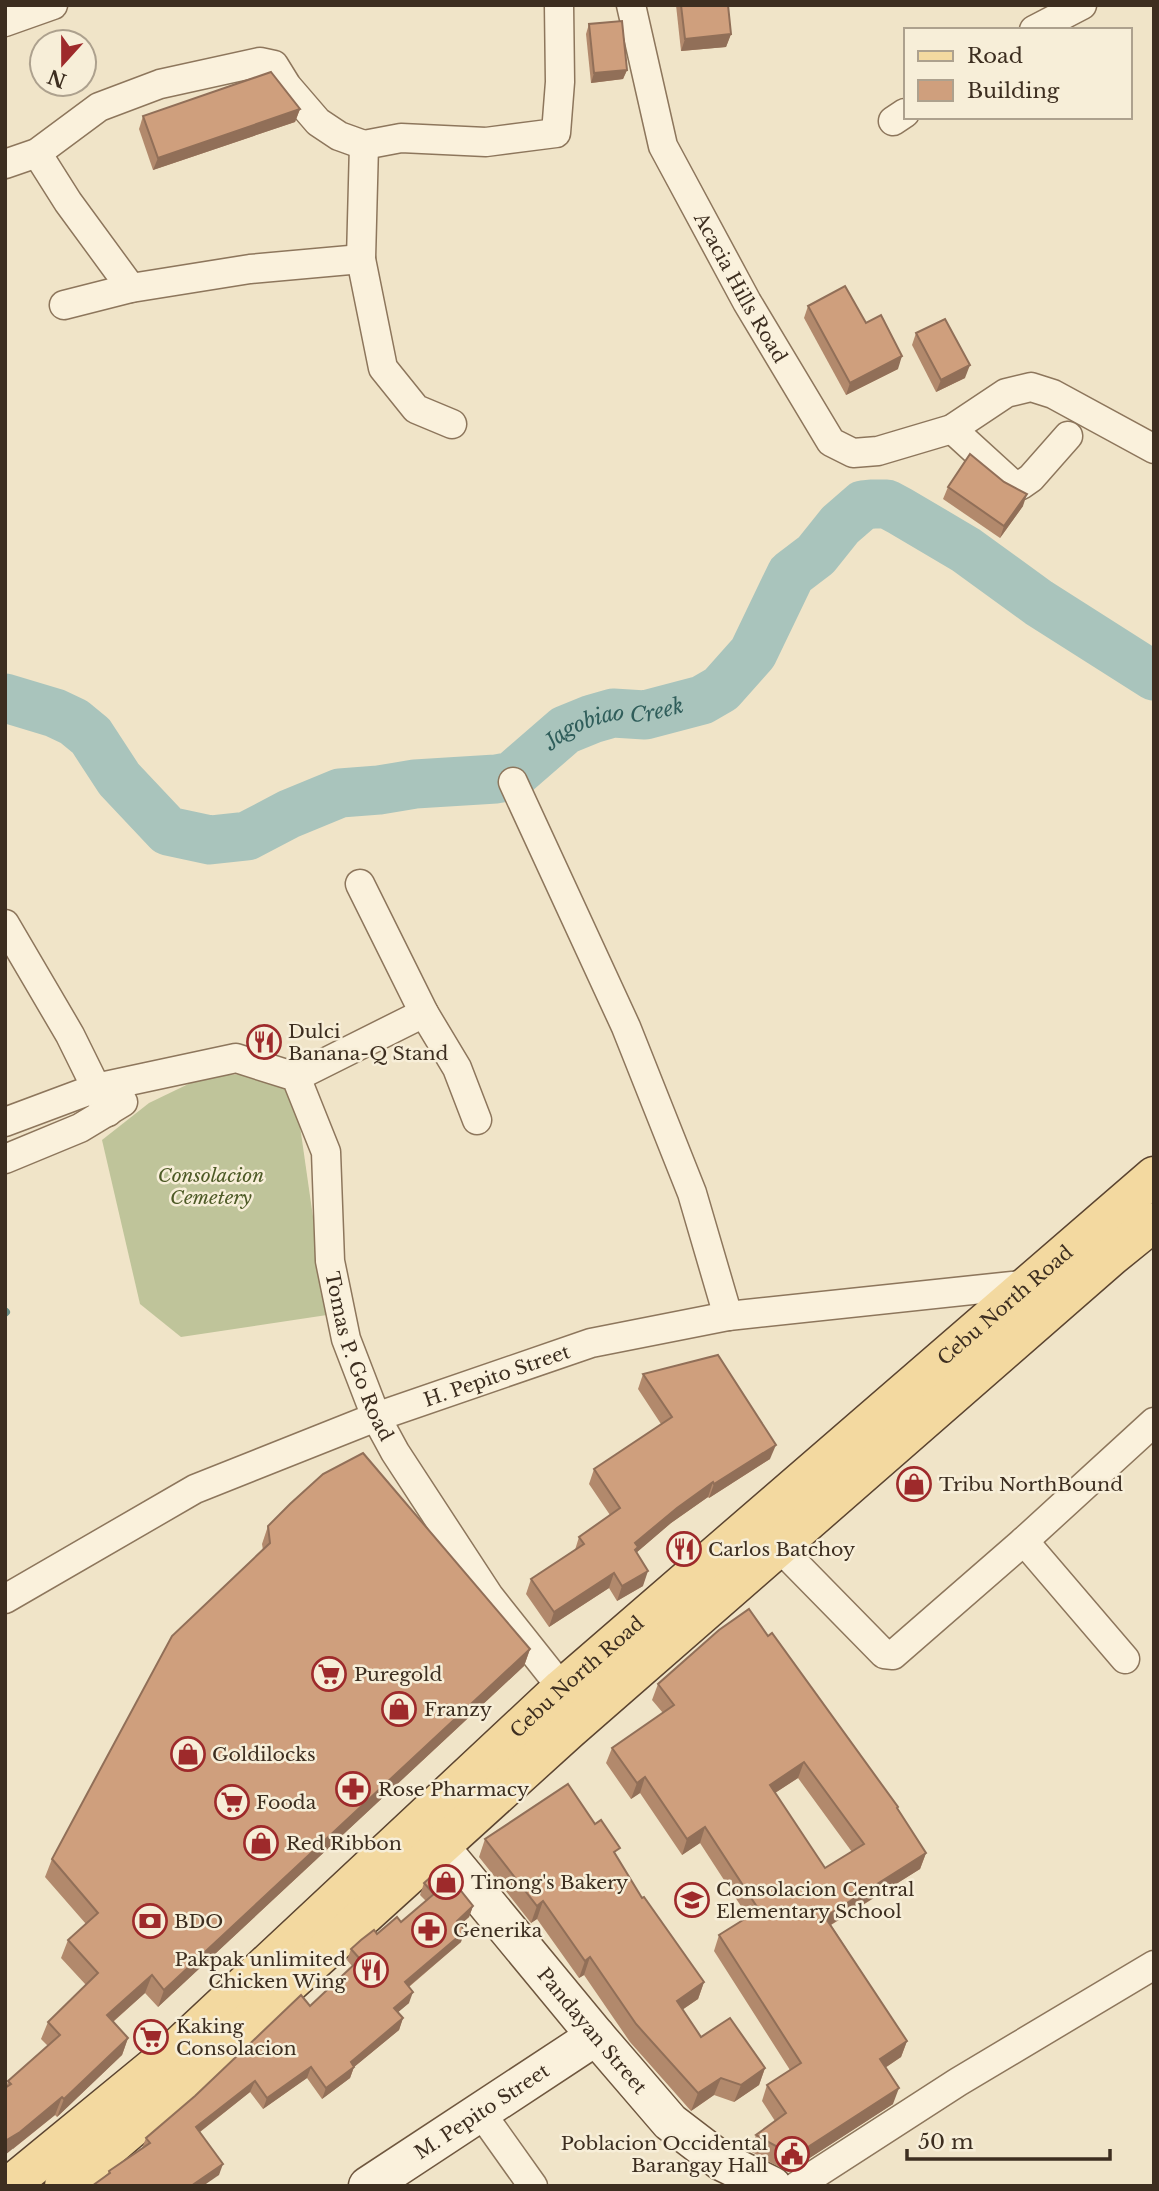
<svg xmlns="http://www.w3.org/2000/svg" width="1159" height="2191" font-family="'Libre Baskerville',serif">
<rect width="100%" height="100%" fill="#f0e4c8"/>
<path fill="#bfc49a" d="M 246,1074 L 286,1085 L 298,1112 L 327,1315 L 181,1337 L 140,1304 L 102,1140 L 149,1103 L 205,1076 Z"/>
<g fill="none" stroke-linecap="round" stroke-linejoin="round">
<path stroke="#6f938a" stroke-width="8" d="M 5,1313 L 6,1312"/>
<path stroke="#a9c4bc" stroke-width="49" id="s1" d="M 5,698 L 55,713 L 74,722 L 91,736 L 119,779 L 168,831 L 210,840 L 247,836 L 289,814 L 340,793 L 379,790 L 415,784 L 496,779 L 512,776 L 565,730 L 592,719 L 613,713 L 645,715 L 702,700 L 721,689 L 753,653 L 791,574 L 816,555 L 840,525 L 863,505 L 873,504 L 887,504 L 900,511 L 966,550 L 1039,603 L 1154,676"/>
<g stroke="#8d765c" stroke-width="31">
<g id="street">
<path id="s2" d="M 631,5 L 663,146 L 747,302 L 831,442 L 853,453 L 878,451 L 952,429 L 1006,393 L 1031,387 L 1053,394 L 1154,449"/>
<path d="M 5,22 L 53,5"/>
<path d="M 1034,30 L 1082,5"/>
<path d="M 893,121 L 905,113"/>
<path d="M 364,145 L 361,259 L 383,368 L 416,409 L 452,424"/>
<path d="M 37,153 L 68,202 L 131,288"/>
<path d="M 5,164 L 37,153 L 99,107 L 160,84 L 260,62 L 274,65 L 287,86 L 318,122 L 339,136 L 364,145 L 401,138 L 486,142 L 556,133 L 560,82 L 559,5"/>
<path d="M 64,305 L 131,288 L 250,269 L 361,259"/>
<path d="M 952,429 L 1010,482 L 1021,485 L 1031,478 L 1068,436"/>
<path d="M 513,782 L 626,1027 L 692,1193 L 728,1316"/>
<path d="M 360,884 L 424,1013 L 457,1068 L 477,1120"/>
<path d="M 5,924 L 70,1035 L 108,1112"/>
<path d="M 296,1077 L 424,1013"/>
<path id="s3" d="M 5,1122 L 96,1088 L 236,1058 L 296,1077 L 326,1152 L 330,1261 L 346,1339 L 376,1417 L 395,1452 L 489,1596 L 562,1688 L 576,1702"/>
<path d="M 5,1159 L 80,1128 L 123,1102"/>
<path d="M 1024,1541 L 1125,1659"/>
<path d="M 779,1547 L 884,1654 L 893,1655 L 1024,1541 L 1154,1422"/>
<path id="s4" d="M 5,1599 L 195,1489 L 376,1417 L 591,1343 L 728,1316 L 1030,1284"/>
<path d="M 481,2113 L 533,2186"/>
<path d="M 797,2186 L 958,2082 L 1154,1965"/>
</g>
</g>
<g stroke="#6f573f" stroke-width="41">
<g id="secondary">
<path id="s5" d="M 439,1846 L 596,2036 L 670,2122 L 721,2161 L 772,2186"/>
<path id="s6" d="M 368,2186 L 596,2036"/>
</g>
</g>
<g stroke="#5b4430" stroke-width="41">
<g id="primary">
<path id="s7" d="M 9,2186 L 177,2048 L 562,1688 L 1154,1176"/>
<path d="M 64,2186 L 192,2077 L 281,1991 L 569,1730 L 1112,1256 L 1154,1222"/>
</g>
</g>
<use href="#street" stroke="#faf1dc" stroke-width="28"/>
<use href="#secondary" stroke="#faf1dc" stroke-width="38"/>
<use href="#primary" stroke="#f3d9a0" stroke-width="38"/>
</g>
<g fill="#b2896c" fill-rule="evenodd">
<path d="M 676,5 L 728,5 L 731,34 L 726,47 L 681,51 Z"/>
<path d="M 589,24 L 627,70 L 623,79 L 591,83 L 586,34 Z"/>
<path d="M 300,109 L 295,122 L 153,170 L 139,129 L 143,116 Z"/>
<path d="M 808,306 L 898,369 L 846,395 L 804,318 Z"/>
<path d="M 916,333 L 965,378 L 936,392 L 912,345 Z"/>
<path d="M 948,487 L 1023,506 L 1000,538 L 943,499 Z"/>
<path d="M 643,1374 L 770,1459 L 709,1498 L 708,1497 L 671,1523 L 637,1552 L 643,1586 L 617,1601 L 609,1588 L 549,1627 L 526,1594 L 531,1579 L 575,1550 L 579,1537 L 610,1515 L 589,1484 L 594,1469 L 661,1424 L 638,1389 Z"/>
<path d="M 268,1526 L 530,1649 L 524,1666 L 158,2007 L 145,1993 L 113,2022 L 128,2038 L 122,2055 L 57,2117 L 55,2115 L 13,2149 L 6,2088 L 8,2081 L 48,2046 L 41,2039 L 48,2022 L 86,1985 L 61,1958 L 68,1940 L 86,1924 L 45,1877 L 52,1859 L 263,1550 L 262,1544 Z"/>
<path d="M 768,1636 L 897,1809 L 926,1853 L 920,1869 L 831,1925 L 907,2041 L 901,2057 L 885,2068 L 893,2104 L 788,2172 L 750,2151 L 756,2135 L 775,2121 L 762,2101 L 767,2085 L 790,2070 L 714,1951 L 719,1935 L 748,1917 L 700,1843 L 682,1855 L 640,1793 L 631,1799 L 606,1763 L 612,1748 L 663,1713 L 652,1700 L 658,1684 ZM 798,1778 L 852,1852 L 825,1868 L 775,1793 Z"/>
<path d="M 485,1839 L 617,1857 L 642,1898 L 704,1982 L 698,1999 L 682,2010 L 701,2037 L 765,2068 L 759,2085 L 734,2102 L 714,2095 L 691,2111 L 630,2042 L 584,1975 L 579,1978 L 537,1919 L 531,1923 L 479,1857 Z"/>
<path d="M 424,1883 L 473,1906 L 469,1917 L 460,1925 L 461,1942 L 409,1987 L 409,2003 L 398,2012 L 403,2018 L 399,2030 L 354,2067 L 350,2078 L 322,2099 L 307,2078 L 263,2109 L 250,2092 L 200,2132 L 219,2175 L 107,2176 L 109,2171 L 142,2148 L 146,2138 L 310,2006 L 352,1966 L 347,1960 L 351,1949 L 377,1934 L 401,1922 L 426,1901 L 420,1895 Z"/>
</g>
<g fill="#916f58">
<path d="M 731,34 L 726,47 L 681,51 L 685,39 Z"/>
<path d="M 627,70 L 623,79 L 591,83 L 594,73 Z"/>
<path d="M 300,109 L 295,122 L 153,170 L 158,158 Z"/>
<path d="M 902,356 L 898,369 L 846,395 L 850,383 Z"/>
<path d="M 970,365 L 965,378 L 936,392 L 941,380 Z"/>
<path d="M 1027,494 L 1023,506 L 1000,538 L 1004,526 Z"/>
<path d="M 776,1445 L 770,1459 L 709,1498 L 714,1484 Z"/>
<path d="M 713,1482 L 708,1497 L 671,1523 L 636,1553 L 633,1562 L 635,1543 L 677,1508 Z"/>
<path d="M 648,1571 L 643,1586 L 617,1601 L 622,1586 Z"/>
<path d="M 614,1573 L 609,1588 L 549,1627 L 554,1612 Z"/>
<path d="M 530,1649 L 524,1666 L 158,2007 L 164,1990 Z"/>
<path d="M 804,1762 L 798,1778 L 764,1800 L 770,1785 Z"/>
<path d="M 645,1777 L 640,1793 L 631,1799 L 637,1783 Z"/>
<path d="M 705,1827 L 700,1843 L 682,1855 L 687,1839 Z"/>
<path d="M 926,1853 L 920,1869 L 819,1932 L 825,1917 Z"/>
<path d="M 543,1901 L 537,1919 L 531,1923 L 537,1906 Z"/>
<path d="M 473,1906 L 469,1917 L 452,1932 L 457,1921 Z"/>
<path d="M 465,1931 L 461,1942 L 401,1993 L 405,1982 Z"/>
<path d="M 590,1957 L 584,1975 L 579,1978 L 585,1961 Z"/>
<path d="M 152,1975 L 145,1993 L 100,2033 L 107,2015 Z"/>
<path d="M 704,1982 L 698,1999 L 670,2018 L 677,2001 Z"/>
<path d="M 413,1992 L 409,2003 L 390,2019 L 394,2008 Z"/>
<path d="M 403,2018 L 399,2030 L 348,2072 L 354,2067 L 350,2078 L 322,2099 L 326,2088 L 351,2062 Z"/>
<path d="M 128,2038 L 122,2055 L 57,2117 L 64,2099 Z"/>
<path d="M 907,2041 L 901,2057 L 874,2075 L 880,2059 Z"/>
<path d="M 311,2067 L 307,2078 L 263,2109 L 267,2098 Z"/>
<path d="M 765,2068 L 759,2085 L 734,2102 L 741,2085 Z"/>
<path d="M 721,2078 L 714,2095 L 691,2111 L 698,2093 Z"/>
<path d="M 255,2081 L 250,2092 L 192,2138 L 196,2127 Z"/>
<path d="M 899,2088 L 893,2104 L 788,2172 L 794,2156 Z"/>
<path d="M 62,2097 L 55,2115 L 5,2155 L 5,2141 Z"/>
<path d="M 223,2164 L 219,2175 L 203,2186 L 191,2186 Z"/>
</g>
<g fill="#cf9f7d" stroke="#916f58" stroke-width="2" fill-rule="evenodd">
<path d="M 681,5 L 728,5 L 731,34 L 685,39 Z"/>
<path d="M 622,21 L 627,70 L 594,73 L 589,24 Z"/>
<path d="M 271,72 L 300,109 L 158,158 L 143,116 Z"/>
<path d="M 845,286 L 866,323 L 881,315 L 902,356 L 850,383 L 808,306 Z"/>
<path d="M 945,319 L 970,365 L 941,380 L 916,333 Z"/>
<path d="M 970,454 L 1004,482 L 1027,494 L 1004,526 L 948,487 Z"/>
<path d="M 718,1355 L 776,1445 L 714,1484 L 713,1482 L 677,1508 L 635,1543 L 638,1547 L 635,1550 L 648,1571 L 622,1586 L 614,1573 L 554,1612 L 531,1579 L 584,1544 L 579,1537 L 620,1508 L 594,1469 L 672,1417 L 643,1374 Z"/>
<path d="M 363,1453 L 530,1649 L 164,1990 L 152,1975 L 107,2015 L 128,2038 L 64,2099 L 62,2097 L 20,2132 L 5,2141 L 5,2088 L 11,2084 L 8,2081 L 60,2035 L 48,2022 L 98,1973 L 68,1940 L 98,1913 L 52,1859 L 172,1636 L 270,1543 L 268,1526 L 290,1504 L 323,1474 Z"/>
<path d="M 749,1609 L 768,1636 L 772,1633 L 898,1807 L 897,1808 L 926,1853 L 825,1917 L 907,2041 L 880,2059 L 899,2088 L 794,2156 L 756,2135 L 786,2113 L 767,2085 L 801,2063 L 719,1935 L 759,1910 L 705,1827 L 687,1839 L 645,1777 L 637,1783 L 612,1748 L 674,1705 L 658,1684 L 719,1630 ZM 804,1762 L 864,1844 L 825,1868 L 770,1785 Z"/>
<path d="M 568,1784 L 595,1824 L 601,1820 L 620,1848 L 614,1852 L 642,1898 L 644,1897 L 704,1982 L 677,2001 L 701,2037 L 730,2018 L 765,2068 L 741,2085 L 721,2078 L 698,2093 L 636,2024 L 590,1957 L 585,1961 L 543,1901 L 537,1906 L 485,1839 Z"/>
<path d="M 442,1867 L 473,1906 L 457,1921 L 465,1931 L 405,1982 L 413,1992 L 394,2008 L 403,2018 L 351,2062 L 354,2067 L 326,2088 L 311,2067 L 267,2098 L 255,2081 L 196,2127 L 223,2164 L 191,2186 L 92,2186 L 110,2173 L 109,2171 L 150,2143 L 146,2138 L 195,2096 L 301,1995 L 310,2006 L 360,1959 L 351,1949 L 361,1940 L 374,1930 L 377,1934 L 397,1917 L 401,1922 L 434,1894 L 424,1883 Z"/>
</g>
<defs>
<g id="restaurant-ring" transform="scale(1.75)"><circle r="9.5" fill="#f7eed8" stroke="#9e2a2b" stroke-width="1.5"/><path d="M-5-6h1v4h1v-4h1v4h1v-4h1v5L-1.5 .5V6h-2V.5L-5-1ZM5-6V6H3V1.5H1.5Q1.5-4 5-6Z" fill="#9e2a2b"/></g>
<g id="shop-ring" transform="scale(1.75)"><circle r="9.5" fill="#f7eed8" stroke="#9e2a2b" stroke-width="1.5"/><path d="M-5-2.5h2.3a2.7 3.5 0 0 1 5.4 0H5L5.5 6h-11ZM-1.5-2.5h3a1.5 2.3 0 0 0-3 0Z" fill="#9e2a2b"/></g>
<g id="supermarket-ring" transform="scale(1.75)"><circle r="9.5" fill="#f7eed8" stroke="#9e2a2b" stroke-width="1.5"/><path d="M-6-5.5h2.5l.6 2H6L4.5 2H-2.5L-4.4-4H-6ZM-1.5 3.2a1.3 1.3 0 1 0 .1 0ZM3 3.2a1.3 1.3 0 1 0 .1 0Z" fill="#9e2a2b"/></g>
<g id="pharmacy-ring" transform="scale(1.75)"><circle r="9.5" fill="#f7eed8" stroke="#9e2a2b" stroke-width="1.5"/><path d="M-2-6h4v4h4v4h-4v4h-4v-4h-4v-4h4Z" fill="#9e2a2b"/></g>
<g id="school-ring" transform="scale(1.75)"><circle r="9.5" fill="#f7eed8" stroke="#9e2a2b" stroke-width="1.5"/><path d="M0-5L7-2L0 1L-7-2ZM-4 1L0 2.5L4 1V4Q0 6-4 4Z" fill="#9e2a2b"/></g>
<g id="bank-ring" transform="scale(1.75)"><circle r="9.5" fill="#f7eed8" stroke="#9e2a2b" stroke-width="1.5"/><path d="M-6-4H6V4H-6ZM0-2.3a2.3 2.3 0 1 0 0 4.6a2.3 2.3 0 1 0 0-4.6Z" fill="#9e2a2b"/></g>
<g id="civic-ring" transform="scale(1.75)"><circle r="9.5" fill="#f7eed8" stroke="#9e2a2b" stroke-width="1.5"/><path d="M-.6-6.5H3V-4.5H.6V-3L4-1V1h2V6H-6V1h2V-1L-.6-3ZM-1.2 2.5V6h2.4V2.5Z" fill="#9e2a2b"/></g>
</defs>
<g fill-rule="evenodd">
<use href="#restaurant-ring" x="264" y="1042"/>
<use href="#shop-ring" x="914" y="1484"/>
<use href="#restaurant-ring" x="684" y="1549"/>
<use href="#supermarket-ring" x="329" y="1674"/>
<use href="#shop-ring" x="399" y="1709"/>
<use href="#shop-ring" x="188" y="1754"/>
<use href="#pharmacy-ring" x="353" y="1789"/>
<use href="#supermarket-ring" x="232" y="1802"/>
<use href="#shop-ring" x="261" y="1843"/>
<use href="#shop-ring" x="446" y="1882"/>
<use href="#school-ring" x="692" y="1900"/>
<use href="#bank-ring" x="150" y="1921"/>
<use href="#pharmacy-ring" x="429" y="1930"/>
<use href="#restaurant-ring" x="371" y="1970"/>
<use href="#supermarket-ring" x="151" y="2037"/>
<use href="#civic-ring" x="792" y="2154"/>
</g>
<g text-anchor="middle" stroke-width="5" stroke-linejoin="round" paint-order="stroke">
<g font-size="19" fill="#3d2e20" stroke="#f7eed8">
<text dy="7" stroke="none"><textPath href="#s2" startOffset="306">Acacia Hills Road</textPath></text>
<text dy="7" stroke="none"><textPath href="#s7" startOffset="1330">Cebu North Road</textPath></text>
<text dy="7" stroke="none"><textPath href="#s3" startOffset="593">Tomas P. Go Road</textPath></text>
<text dy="7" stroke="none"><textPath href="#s4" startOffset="542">H. Pepito Street</textPath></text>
<text dy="7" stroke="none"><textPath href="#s7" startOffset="763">Cebu North Road</textPath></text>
<text dy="7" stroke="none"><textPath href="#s5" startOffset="240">Pandayan Street</textPath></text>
<text dy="7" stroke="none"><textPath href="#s6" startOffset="136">M. Pepito Street</textPath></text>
</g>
<g font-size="19" fill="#3d2e20" stroke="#f7eed8" text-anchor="start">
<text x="288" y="1038">Dulci<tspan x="288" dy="22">Banana-Q Stand</tspan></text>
<text x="939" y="1491">Tribu NorthBound</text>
<text x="708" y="1556">Carlos Batchoy</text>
<text x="354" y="1681">Puregold</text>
<text x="424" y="1716">Franzy</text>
<text x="212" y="1761">Goldilocks</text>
<text x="378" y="1796">Rose Pharmacy</text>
<text x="256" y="1809">Fooda</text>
<text x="286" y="1850">Red Ribbon</text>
<text x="471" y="1889">Tinong's Bakery</text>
<text x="716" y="1896">Consolacion Central<tspan x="716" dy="22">Elementary School</tspan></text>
<text x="174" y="1928">BDO</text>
<text x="453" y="1937">Generika</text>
<text x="346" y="1966" text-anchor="end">Pakpak unlimited<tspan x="346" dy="22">Chicken Wing</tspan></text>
<text x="176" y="2033">Kaking<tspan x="176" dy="22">Consolacion</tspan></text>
<text x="768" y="2150" text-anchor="end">Poblacion Occidental<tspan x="768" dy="22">Barangay Hall</tspan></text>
</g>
<g font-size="19" font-style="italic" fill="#4d5a26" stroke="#f7eed8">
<text x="211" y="1182">Consolacion<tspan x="211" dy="22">Cemetery</tspan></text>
</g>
<g font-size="21" font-style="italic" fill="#2f5d5a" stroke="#f7eed8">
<text dy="7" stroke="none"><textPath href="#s1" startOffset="693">Jagobiao Creek</textPath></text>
</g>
</g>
<rect width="1159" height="2191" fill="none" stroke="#3d2e20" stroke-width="14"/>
<rect x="904" y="28" width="228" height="91" fill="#f7eed8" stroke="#ada18e" stroke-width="2"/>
<rect x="918" y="51" width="35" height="10" fill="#f3d9a0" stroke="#ada18e" stroke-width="2"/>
<text x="967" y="63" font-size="21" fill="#3d2e20">Road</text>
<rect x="918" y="80" width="35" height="21" fill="#cf9f7d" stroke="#ada18e" stroke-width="2"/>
<text x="967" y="98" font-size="21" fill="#3d2e20">Building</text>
<g transform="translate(63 63) rotate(201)"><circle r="33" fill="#f7eed8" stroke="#ada18e" stroke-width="2"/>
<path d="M0-5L12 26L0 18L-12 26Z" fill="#9e2a2b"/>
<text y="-10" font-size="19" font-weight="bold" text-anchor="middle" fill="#3d2e20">N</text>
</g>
<path d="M907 2149v10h203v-10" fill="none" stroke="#3d2e20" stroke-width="3.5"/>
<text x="918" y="2149" font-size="21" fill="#3d2e20" stroke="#f7eed8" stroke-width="5" paint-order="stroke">50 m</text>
</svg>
